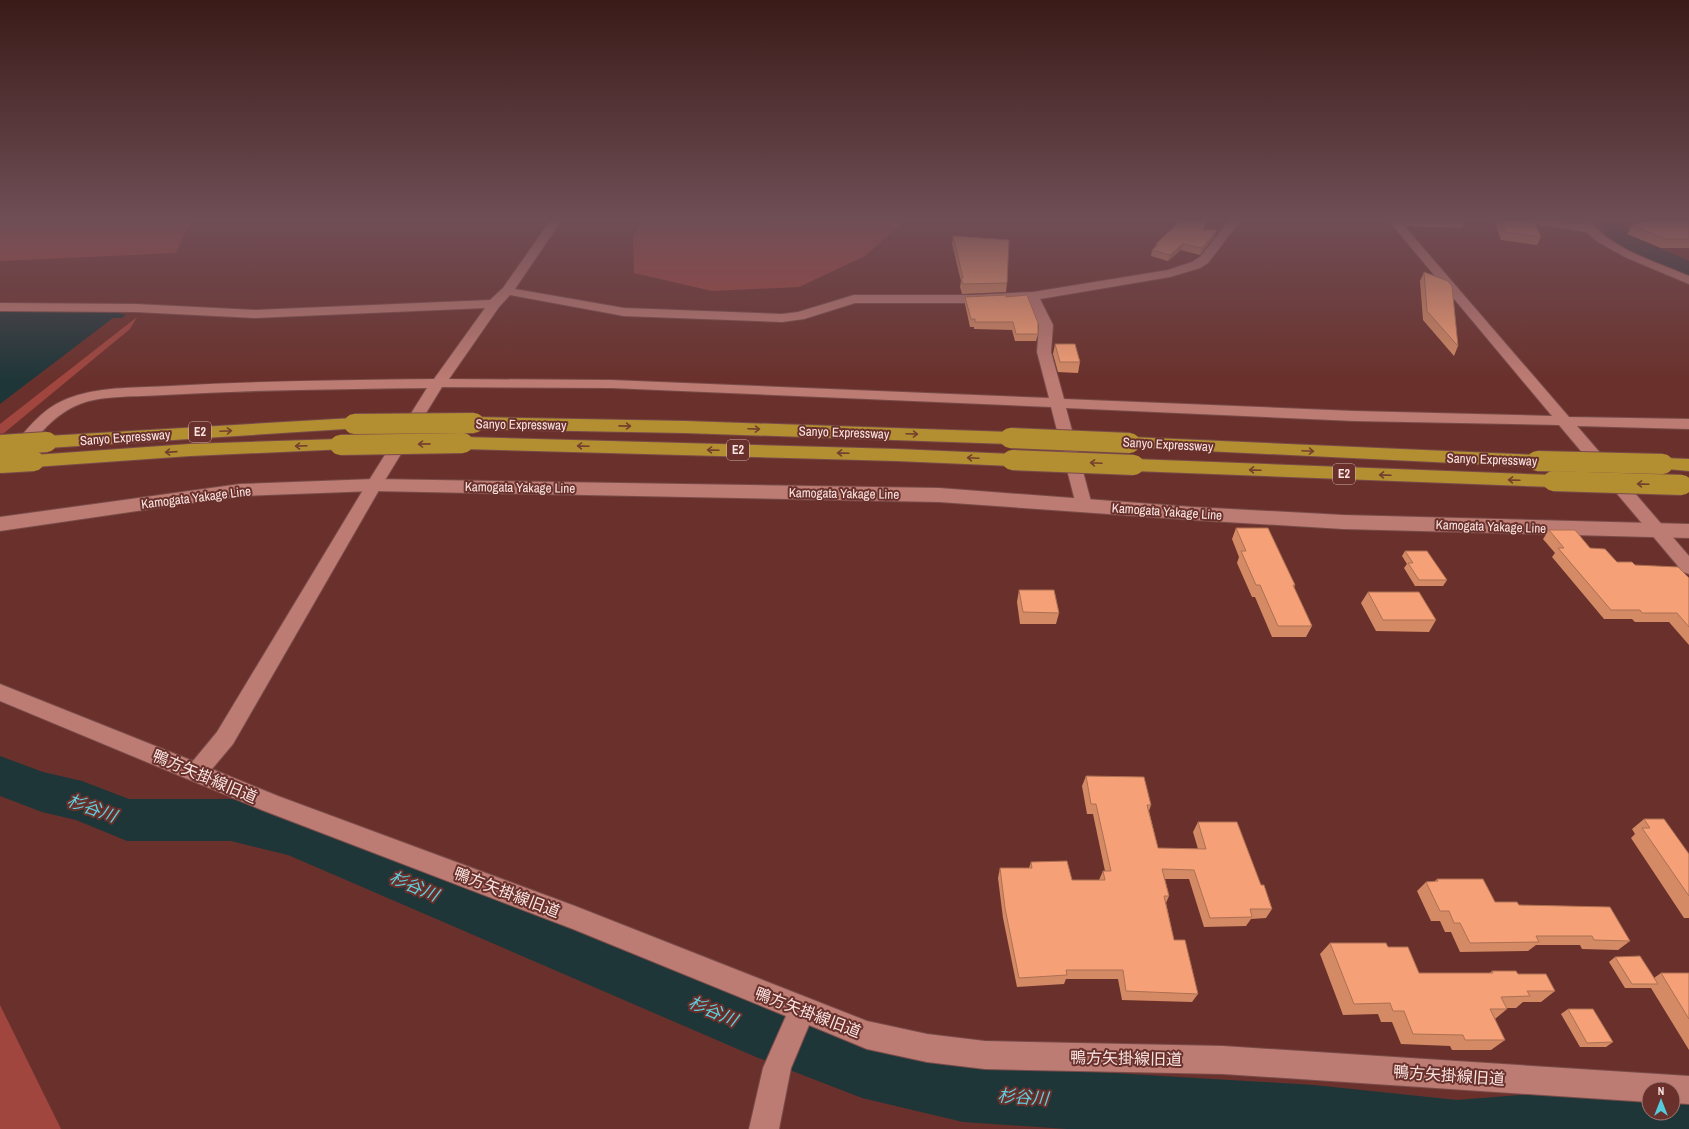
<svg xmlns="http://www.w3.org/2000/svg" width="1689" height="1129" font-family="'Archivo Narrow','Noto Sans JP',sans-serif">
<rect width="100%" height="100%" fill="#6a312c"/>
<g fill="#a1463f">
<path d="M 0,221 L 191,221 L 176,253 L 0,261 Z"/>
<path d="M 642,221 L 904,221 L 865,256 L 799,287 L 712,291 L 634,273 L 633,238 Z"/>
<path d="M 137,317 L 130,329 L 4,433 L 0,434 L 0,424 Z"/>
<path d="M 0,1005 L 61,1129 L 0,1129 Z"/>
</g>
<path fill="#1f3639" d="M 0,311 L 112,311 L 126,315 L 122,318 L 113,318 L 0,404 Z"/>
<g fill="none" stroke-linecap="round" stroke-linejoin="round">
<g fill="#1f3639" fill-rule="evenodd">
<path d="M 1598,221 L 1621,221 C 1632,240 1669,251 1689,261 L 1689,277 L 1680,275 L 1620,246 L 1607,236 Z"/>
<path d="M 0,756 L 43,772 L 82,781 L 129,799 L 231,799 L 293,813 L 756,1001 L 862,1040 L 963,1064 L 1314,1085 L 1457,1100 L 1598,1089 L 1649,1093 L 1649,1113 L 1673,1113 L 1673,1095 L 1689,1096 L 1689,1129 L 1067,1129 L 963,1122 L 862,1098 L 756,1057 L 288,855 L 231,841 L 127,841 L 76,820 L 42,812 L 0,796 Z"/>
</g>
<g stroke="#794c49" stroke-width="2">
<g id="minor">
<path d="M 550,221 L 561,221 L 515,289 L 624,308 L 782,314 L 798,312 L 854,295 L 970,295 L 1033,292 L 1168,270 L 1192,262 L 1200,257 L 1229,221 L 1240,221 L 1208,263 L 1200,268 L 1170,277 L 1040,299 L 1053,325 L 1051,352 L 1064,399 L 1354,411 L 1552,416 L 1389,221 L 1400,221 L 1569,417 L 1689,419 L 1689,429 L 1577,426 L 1689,556 L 1689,574 L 1683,572 L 1559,425 L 1354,421 L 1066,408 L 1092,505 L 1090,509 L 1084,510 L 1078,509 L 1076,505 L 1051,407 L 611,388 L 442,387 L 382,485 L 233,744 L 212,769 L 278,796 L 575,906 L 867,1021 L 927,1034 L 985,1041 L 1223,1046 L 1689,1076 L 1689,1104 L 1673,1103 L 1673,1089 L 1649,1089 L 1649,1102 L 1223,1074 L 985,1069 L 927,1062 L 867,1049 L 809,1025 L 791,1068 L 779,1129 L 749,1129 L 763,1068 L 786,1016 L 573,929 L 262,810 L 0,701 L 0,684 L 193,761 L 217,732 L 366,485 L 427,388 C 339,389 251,390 164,395 C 138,397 103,395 80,404 C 54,414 39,435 22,455 L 16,457 L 10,455 L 8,452 L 10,449 C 29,427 44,406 72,397 C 103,386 139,388 171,386 C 259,381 346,380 434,379 L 485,308 L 255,318 L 136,312 L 0,311 L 0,303 L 136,304 L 255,310 L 490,300 L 503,288 ZM 510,295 L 624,316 L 782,322 L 804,319 L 855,303 L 970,303 L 1028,300 L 1039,325 L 1037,352 L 1049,398 L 611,380 L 449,379 L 499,307 Z"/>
<path d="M 1528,221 L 1559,221 L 1580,224 L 1578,221 L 1589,221 C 1613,250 1656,262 1689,276 L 1689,284 L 1627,258 L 1598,242 L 1586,232 L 1533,224 Z"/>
</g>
</g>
<g stroke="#794c49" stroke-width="2">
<path id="secondary" d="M 374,479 L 939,488 L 1193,507 L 1343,515 L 1689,524 L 1689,538 L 1343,529 L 1193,520 L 939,502 L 374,491 L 240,496 L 0,531 L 0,517 L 240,484 Z"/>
</g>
<g stroke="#794c49" stroke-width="2">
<g id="motorway">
<path d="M 474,417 L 685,421 L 1010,432 L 1017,434 L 1019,438 L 1017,442 L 1010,444 L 685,433 L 474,429 L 467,427 L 465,423 L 467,419 Z"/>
<path d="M 354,418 L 361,420 L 363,424 L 361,428 L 47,448 L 40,446 L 37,442 L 40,438 L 47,436 Z"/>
<path d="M 463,437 L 897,449 L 1012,454 L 1019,456 L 1022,460 L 1019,464 L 1012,466 L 897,461 L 463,449 L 456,447 L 453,443 L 456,439 Z"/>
<path d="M 1130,437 L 1537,455 L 1544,457 L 1547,461 L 1544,465 L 1537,467 L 1123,447 L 1120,443 L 1123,439 Z"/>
<path d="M 340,439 L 347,441 L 350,445 L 347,449 L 190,456 L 34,467 L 27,465 L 24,461 L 27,457 L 34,455 L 190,444 Z"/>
<path d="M 1663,458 L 1689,459 L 1689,471 L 1656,468 L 1653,464 L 1656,460 Z"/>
<path d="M 1134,459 L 1553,475 L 1560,477 L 1563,481 L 1560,485 L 1553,487 L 1134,471 L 1127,469 L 1124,465 L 1127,461 Z"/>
</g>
</g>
<use href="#minor" fill="#bc7b73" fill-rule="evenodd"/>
<use href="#secondary" fill="#bc7b73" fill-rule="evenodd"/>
<use href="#motorway" fill="#b38f32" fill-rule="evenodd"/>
<g stroke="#794c49" stroke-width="22" stroke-linecap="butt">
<g id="motorway-bridge">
<path d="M 354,424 L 474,423"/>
<path d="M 1010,438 L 1130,443"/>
<path d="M 0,445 L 47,442"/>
<path d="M 340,445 L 463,443"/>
<path d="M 1012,460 L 1134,465"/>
<path d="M 1537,461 L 1663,464"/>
<path d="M 0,463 L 34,461"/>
<path d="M 1553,481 L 1682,485"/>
</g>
</g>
<use href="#motorway-bridge" stroke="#b38f32" stroke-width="20"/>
</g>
<g fill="#d38a65">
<path d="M 1171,221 L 1206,221 L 1204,230 L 1215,236 L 1200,255 L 1181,250 L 1168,261 L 1151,256 L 1152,250 L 1155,247 L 1156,244 L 1178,223 Z"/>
<path d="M 1401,221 L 1465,221 L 1462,228 L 1406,226 Z"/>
<path d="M 1493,221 L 1534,221 L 1541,237 L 1537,245 L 1501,240 L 1495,223 Z"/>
<path d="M 1689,221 L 1689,248 L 1661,248 L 1627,234 L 1632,225 Z"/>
<path d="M 953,236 L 1007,283 L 1006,292 L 962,294 L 960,287 L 961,281 L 952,244 Z"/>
<path d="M 1424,272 L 1458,346 L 1454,356 L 1423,320 L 1420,281 Z"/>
<path d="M 965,297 L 1006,297 L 1038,334 L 1036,341 L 1015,341 L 1012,330 L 974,329 L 974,327 L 970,327 L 965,304 Z"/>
<path d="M 1055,344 L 1080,362 L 1078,373 L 1058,372 L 1053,354 Z"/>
<path d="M 1236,528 L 1295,585 L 1294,588 L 1312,626 L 1306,637 L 1272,637 L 1255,597 L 1252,597 L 1237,563 L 1239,557 L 1232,539 Z"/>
<path d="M 1549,530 L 1590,548 L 1617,562 L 1635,565 L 1689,578 L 1689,645 L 1669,622 L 1635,622 L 1632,619 L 1604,619 L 1552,557 L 1555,553 L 1543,539 Z"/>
<path d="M 1405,551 L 1447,580 L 1443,586 L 1415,586 L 1404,568 L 1407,564 L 1402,556 Z"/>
<path d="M 1019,590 L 1059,613 L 1056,624 L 1020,624 L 1017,602 Z"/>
<path d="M 1368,592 L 1436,620 L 1429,632 L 1376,631 L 1361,603 Z"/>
<path d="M 1086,776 L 1151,805 L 1149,811 L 1158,848 L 1198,849 L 1193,832 L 1198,822 L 1261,885 L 1272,909 L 1266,918 L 1251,919 L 1246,926 L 1204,927 L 1189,879 L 1165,879 L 1169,896 L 1166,903 L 1174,940 L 1198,994 L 1192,1002 L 1122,1000 L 1118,979 L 1066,979 L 1064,984 L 1017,987 L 1003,918 L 998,878 L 1000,868 L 1029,868 L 1031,862 L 1072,880 L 1099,880 L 1103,871 L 1105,871 L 1093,814 L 1087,814 L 1082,786 Z"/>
<path d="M 1644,819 L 1689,854 L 1689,918 L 1684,918 L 1631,838 L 1635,834 L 1632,829 Z"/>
<path d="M 1437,879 L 1495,902 L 1519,905 L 1630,941 L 1618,950 L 1582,949 L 1580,945 L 1536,945 L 1528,951 L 1460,952 L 1451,932 L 1445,932 L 1440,921 L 1431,921 L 1417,891 L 1426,882 L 1435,881 Z"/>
<path d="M 1330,943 L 1388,947 L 1419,973 L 1490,973 L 1492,971 L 1518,974 L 1555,991 L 1541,1002 L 1523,1002 L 1516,1008 L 1506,1008 L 1507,1009 L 1495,1019 L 1505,1040 L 1491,1050 L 1452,1050 L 1450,1046 L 1401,1044 L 1392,1022 L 1381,1022 L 1378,1014 L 1343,1015 L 1320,954 Z"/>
<path d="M 1615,957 L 1654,978 L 1661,973 L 1689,973 L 1689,1050 L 1651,988 L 1625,988 L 1609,962 Z"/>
<path d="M 1568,1009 L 1613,1042 L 1606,1047 L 1580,1047 L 1561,1014 Z"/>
</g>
<g fill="#ac7053">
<path d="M 1217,230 L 1215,236 L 1200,255 L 1202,248 Z"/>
<path d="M 1183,244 L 1181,250 L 1168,261 L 1170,255 Z"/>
</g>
<g fill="#f5a076" stroke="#ac7053">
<path d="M 1180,221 L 1206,221 L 1203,230 L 1217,230 L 1202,248 L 1183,244 L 1170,255 L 1152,250 L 1158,245 L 1156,244 Z"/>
<path d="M 1501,221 L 1534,221 L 1541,237 L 1505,232 Z"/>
<path d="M 1647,221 L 1689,221 L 1689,239 L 1666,239 L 1632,225 Z"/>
<path d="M 953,236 L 1009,240 L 1007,283 L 963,284 L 961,278 L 963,278 Z"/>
<path d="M 1424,272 L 1448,281 L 1452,286 L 1458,346 L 1427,311 Z"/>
<path d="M 1006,295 L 1006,297 L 1027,295 L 1038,323 L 1038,334 L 1016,334 L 1013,322 L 975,322 L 975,319 L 971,319 L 965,297 Z"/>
<path d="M 1055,344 L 1075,344 L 1080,362 L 1060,362 Z"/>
<path d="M 1236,528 L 1268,528 L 1295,585 L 1293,585 L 1312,626 L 1278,626 L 1260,585 L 1256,585 L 1241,551 L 1246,551 Z"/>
<path d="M 1549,530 L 1575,530 L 1590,548 L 1605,549 L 1617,562 L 1632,562 L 1635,565 L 1678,567 L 1689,578 L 1689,627 L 1677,613 L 1642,613 L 1640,610 L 1611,610 L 1558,548 L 1564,548 Z"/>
<path d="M 1405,551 L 1427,551 L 1447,580 L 1419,580 L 1408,563 L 1413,563 Z"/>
<path d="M 1019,590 L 1054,590 L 1059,613 L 1023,612 Z"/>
<path d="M 1368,592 L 1419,592 L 1436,620 L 1383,620 Z"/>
<path d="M 1086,776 L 1144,777 L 1151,805 L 1147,805 L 1158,848 L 1206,849 L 1198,822 L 1237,822 L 1261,885 L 1264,885 L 1272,909 L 1250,909 L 1252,917 L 1210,918 L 1194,870 L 1162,869 L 1169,896 L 1164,896 L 1174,940 L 1185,940 L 1198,994 L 1126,991 L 1123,970 L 1066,970 L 1067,975 L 1019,978 L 1005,908 L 1000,868 L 1032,868 L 1031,862 L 1067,861 L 1072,880 L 1105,880 L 1103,871 L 1111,871 L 1096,804 L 1091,804 Z"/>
<path d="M 1644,819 L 1664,819 L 1689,854 L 1689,896 L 1642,828 L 1650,828 Z"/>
<path d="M 1437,879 L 1483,879 L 1495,902 L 1517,902 L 1519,905 L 1610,907 L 1630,941 L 1594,940 L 1592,936 L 1536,936 L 1539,942 L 1470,943 L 1460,923 L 1454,923 L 1449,911 L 1440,911 L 1426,882 L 1438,881 Z"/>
<path d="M 1330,943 L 1386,943 L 1388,947 L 1408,947 L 1419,973 L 1493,973 L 1492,971 L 1516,971 L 1518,974 L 1546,974 L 1555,991 L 1527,991 L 1530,996 L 1501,997 L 1507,1009 L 1490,1009 L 1505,1040 L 1465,1040 L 1463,1035 L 1413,1034 L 1404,1011 L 1393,1011 L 1390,1003 L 1354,1004 Z"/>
<path d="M 1640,956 L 1658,984 L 1632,984 L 1615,957 Z"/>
<path d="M 1661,973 L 1689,973 L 1689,1019 Z"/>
<path d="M 1568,1009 L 1593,1009 L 1613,1042 L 1587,1043 Z"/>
</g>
<defs><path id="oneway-shaft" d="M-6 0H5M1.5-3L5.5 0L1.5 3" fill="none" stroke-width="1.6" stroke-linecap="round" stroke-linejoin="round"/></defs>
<g stroke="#753f2d">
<use href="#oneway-shaft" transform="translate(625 426) rotate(1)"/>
<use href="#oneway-shaft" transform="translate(754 429) rotate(2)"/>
<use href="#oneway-shaft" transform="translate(226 431) rotate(-3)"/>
<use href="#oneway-shaft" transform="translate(912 434) rotate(2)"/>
<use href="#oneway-shaft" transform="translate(424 444) rotate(179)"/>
<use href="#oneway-shaft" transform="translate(301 446) rotate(178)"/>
<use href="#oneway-shaft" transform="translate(583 446) rotate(-178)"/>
<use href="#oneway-shaft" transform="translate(713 450) rotate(-178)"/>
<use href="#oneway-shaft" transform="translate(1308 451) rotate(3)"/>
<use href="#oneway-shaft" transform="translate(171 452) rotate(176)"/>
<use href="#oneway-shaft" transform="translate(843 453) rotate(-178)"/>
<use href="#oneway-shaft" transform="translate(973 458) rotate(-177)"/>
<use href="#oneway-shaft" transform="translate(1096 463) rotate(-177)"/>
<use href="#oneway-shaft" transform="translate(1255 470) rotate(-178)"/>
<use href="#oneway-shaft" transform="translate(1385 475) rotate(-178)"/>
<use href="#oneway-shaft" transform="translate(1514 480) rotate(-178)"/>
<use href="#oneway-shaft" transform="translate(1643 484) rotate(-178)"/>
</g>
<linearGradient id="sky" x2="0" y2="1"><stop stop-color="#3a1b18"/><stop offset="0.58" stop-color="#704e56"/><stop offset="1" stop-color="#704e56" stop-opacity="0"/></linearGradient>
<rect width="1689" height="379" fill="url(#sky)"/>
<g text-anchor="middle" stroke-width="4" stroke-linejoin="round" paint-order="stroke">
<g fill="#6a312c" stroke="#cfaeab" stroke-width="1">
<rect x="189" y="422" width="22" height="20" rx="3"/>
<rect x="727" y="440" width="22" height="20" rx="3"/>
<rect x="1333" y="464" width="22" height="20" rx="3"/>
</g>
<g font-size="12" font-weight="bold" fill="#fae4e1">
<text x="200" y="436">E2</text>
<text x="738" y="454">E2</text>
<text x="1344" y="478">E2</text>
</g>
<g font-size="13" fill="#fae4e1" stroke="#6a312c">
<text transform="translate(521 424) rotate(1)" y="5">Sanyo Expressway</text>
<text transform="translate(844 432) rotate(2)" y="5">Sanyo Expressway</text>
<text transform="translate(125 437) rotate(-4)" y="5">Sanyo Expressway</text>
<text transform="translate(1168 444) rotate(3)" y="5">Sanyo Expressway</text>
<text transform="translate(1492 459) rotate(2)" y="5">Sanyo Expressway</text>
<text transform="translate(520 487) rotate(1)" y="5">Kamogata Yakage Line</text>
<text transform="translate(844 493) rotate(1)" y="5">Kamogata Yakage Line</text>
<text transform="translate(196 497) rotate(-7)" y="5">Kamogata Yakage Line</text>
<text transform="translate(1167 511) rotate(4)" y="5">Kamogata Yakage Line</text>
<text transform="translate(1491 526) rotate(2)" y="5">Kamogata Yakage Line</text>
</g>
<g font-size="16" fill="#fae4e1" stroke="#6a312c">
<text transform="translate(205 776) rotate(23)" y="6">鴨方矢掛線旧道</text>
<text transform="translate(507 892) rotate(21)" y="6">鴨方矢掛線旧道</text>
<text transform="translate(808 1012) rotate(21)" y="6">鴨方矢掛線旧道</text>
<text transform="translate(1126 1058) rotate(1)" y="6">鴨方矢掛線旧道</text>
<text transform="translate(1449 1075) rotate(4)" y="6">鴨方矢掛線旧道</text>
</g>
<g font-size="17" font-style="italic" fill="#5ed1e0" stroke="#6a312c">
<text transform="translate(92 808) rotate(20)" y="6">杉谷川</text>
<text transform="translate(414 886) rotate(23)" y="6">杉谷川</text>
<text transform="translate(713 1011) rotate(23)" y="6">杉谷川</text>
<text transform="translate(1023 1097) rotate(4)" y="6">杉谷川</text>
</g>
</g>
<g transform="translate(1661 1101)"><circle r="19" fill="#6a312c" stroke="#a47974"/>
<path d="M0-3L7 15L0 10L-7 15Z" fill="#53cbda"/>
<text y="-6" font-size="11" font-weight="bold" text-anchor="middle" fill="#fae4e1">N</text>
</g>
</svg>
